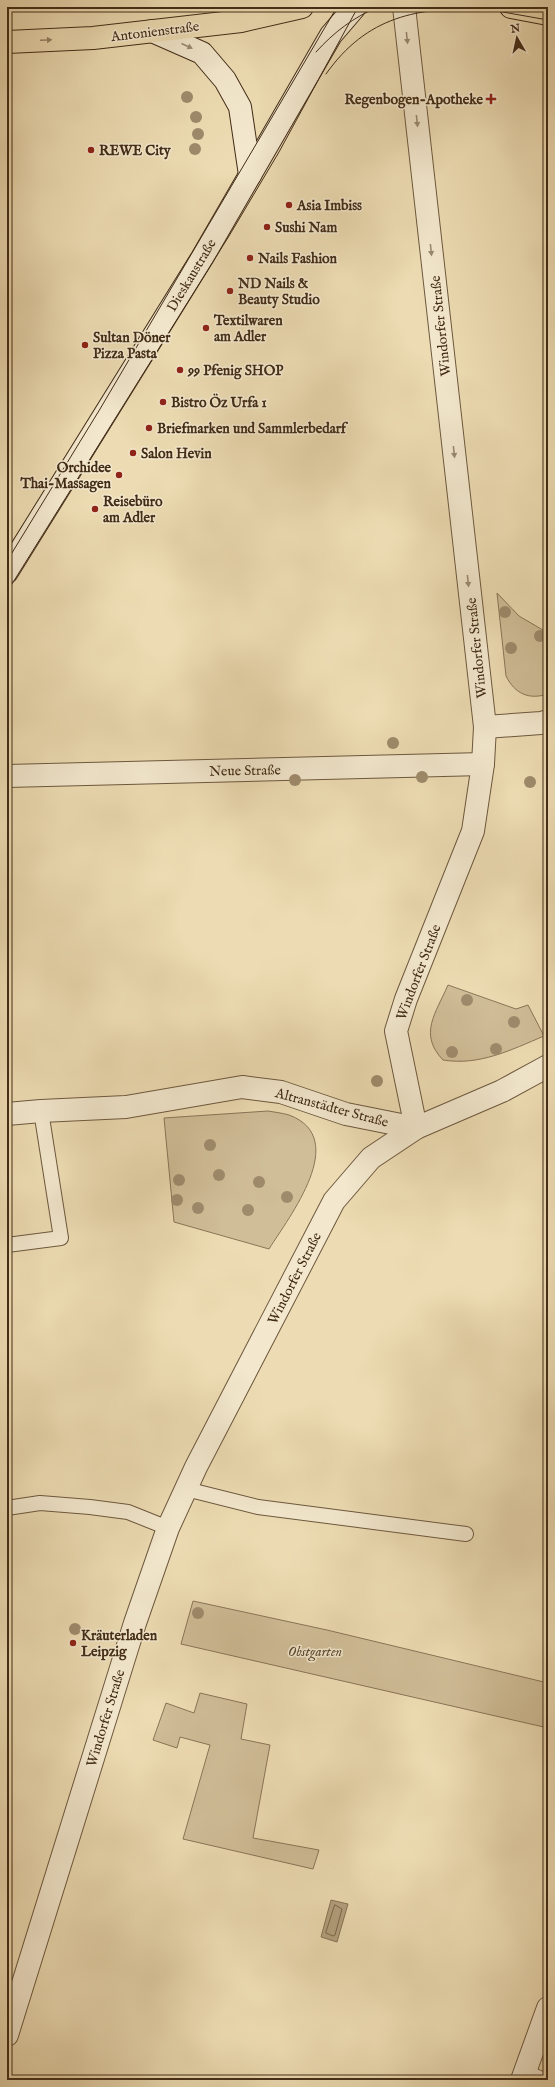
<svg xmlns="http://www.w3.org/2000/svg" width="555" height="2087" font-family="'IM FELL English',serif">
<rect width="100%" height="100%" fill="#eddcb3"/>
<filter id="stains"><feTurbulence type="fractalNoise" baseFrequency=".005" numOctaves="4"/><feColorMatrix values="0 0 0 0 .2 0 0 0 0 .09 0 0 0 0 .02 0 0 0 .5 -.17"/></filter>
<radialGradient id="worn" r=".72"><stop offset=".6" stop-color="#630" stop-opacity="0"/><stop offset="1" stop-color="#630" stop-opacity=".3"/></radialGradient>
<g fill="#d0be98" stroke="#897558">
<path d="M 497,593 L 519,616 L 548,633 L 548,694 C 529,700 515,694 506,676 Z"/>
<path d="M 448,985 L 516,1009 L 528,1005 L 544,1036 C 511,1050 479,1066 443,1060 C 418,1034 436,1013 448,985 Z"/>
<path d="M 268,1111 C 274,1112 282,1113 289,1115 C 351,1138 289,1217 269,1249 L 174,1222 L 164,1118 Z"/>
<path d="M 193,1601 L 327,1630 L 548,1683 L 548,1728 L 181,1644 Z"/>
<path d="M 200,1693 L 247,1704 L 241,1739 L 270,1745 L 253,1838 L 319,1850 L 313,1869 L 183,1839 L 210,1745 L 180,1737 L 177,1748 L 153,1740 L 166,1703 L 194,1713 Z"/>
</g>
<path fill="#b3a07e" stroke="#867255" d="M 331,1900 L 348,1904 L 337,1942 L 321,1937 Z"/>
<g fill="none" stroke-linecap="round" stroke-linejoin="round">
<path stroke="#7a664a" stroke-width="1" d="M 335,1905 L 342,1909 L 335,1935 L 333,1936 L 326,1933 Z"/>
<g stroke="#6d583e" stroke-width="16">
<g id="service">
<path d="M 7,1245 L 61,1238 L 41,1111"/>
<path d="M 186,1489 L 258,1507 L 466,1534"/>
<path d="M 7,1508 L 40,1503 L 90,1507 L 128,1512 L 168,1528"/>
<path d="M 526,2072 L 544,2080"/>
</g>
</g>
<g stroke="#6d583e" stroke-width="24">
<g id="minor">
<path d="M 485,727 L 541,723 L 548,721"/>
<path d="M 7,776 L 483,764"/>
<path d="M 7,1114 L 41,1111 L 126,1107 L 242,1087 L 281,1092 L 346,1114 L 416,1128 L 396,1031 L 406,999 L 473,831 L 483,764 L 485,727 L 404,7"/>
<path d="M 522,2080 L 548,2008"/>
</g>
</g>
<g stroke="#6d583e" stroke-width="24">
<path id="tertiary" d="M 7,2035 L 135,1623 L 168,1528 L 196,1467 L 334,1201 L 371,1158 L 416,1128 L 502,1091 L 548,1066"/>
</g>
<g stroke="#422c17" stroke-width="24">
<g id="secondary">
<path d="M 152,31 L 202,53 L 225,80 L 240,107 L 250,175"/>
<path d="M 7,572 L 202,258 L 331,35 L 355,7"/>
</g>
</g>
<g stroke="#422c17" stroke-width="24">
<g id="primary">
<path d="M 511,7 L 548,14"/>
<path d="M 7,42 L 93,38 L 241,21 L 302,7"/>
</g>
</g>
<use href="#service" stroke="#f3e8ce" stroke-width="14"/>
<use href="#minor" stroke="#f3e8ce" stroke-width="22"/>
<use href="#tertiary" stroke="#f3e8ce" stroke-width="22"/>
<use href="#secondary" stroke="#f3e8ce" stroke-width="22"/>
<use href="#primary" stroke="#eddcb3" stroke-width="22"/>
<g stroke="#422c17" stroke-width="1">
<path d="M 544,7 L 548,8"/>
<path d="M 480,8 L 548,20"/>
<path d="M 316,52 C 334,32 354,17 378,7"/>
<path d="M 326,74 C 367,16 417,7 485,9"/>
<path d="M 7,561 L 100,409 L 337,7"/>
<path d="M 7,592 L 229,236 L 279,152 L 358,7"/>
</g>
</g>
<g fill="#9e8b6c">
<circle cx="187" cy="97" r="6"/>
<circle cx="196" cy="117" r="6"/>
<circle cx="198" cy="134" r="6"/>
<circle cx="195" cy="149" r="6"/>
<circle cx="505" cy="612" r="6"/>
<circle cx="540" cy="636" r="6"/>
<circle cx="511" cy="648" r="6"/>
<circle cx="393" cy="743" r="6"/>
<circle cx="422" cy="777" r="6"/>
<circle cx="295" cy="780" r="6"/>
<circle cx="530" cy="782" r="6"/>
<circle cx="467" cy="1000" r="6"/>
<circle cx="514" cy="1022" r="6"/>
<circle cx="496" cy="1049" r="6"/>
<circle cx="452" cy="1052" r="6"/>
<circle cx="377" cy="1081" r="6"/>
<circle cx="210" cy="1145" r="6"/>
<circle cx="219" cy="1175" r="6"/>
<circle cx="179" cy="1180" r="6"/>
<circle cx="259" cy="1182" r="6"/>
<circle cx="287" cy="1197" r="6"/>
<circle cx="177" cy="1200" r="6"/>
<circle cx="198" cy="1208" r="6"/>
<circle cx="248" cy="1210" r="6"/>
<circle cx="198" cy="1613" r="6"/>
<circle cx="75" cy="1629" r="6"/>
</g>
<defs><path id="oneway-solid" d="M-6-.8H1V-3.2L6.5 0L1 3.2V.8H-6Z"/></defs>
<g fill="#9a8a72">
<use href="#oneway-solid" transform="translate(407 38) rotate(84)"/>
<use href="#oneway-solid" transform="translate(187 46) rotate(24)"/>
<use href="#oneway-solid" transform="translate(417 121) rotate(84)"/>
<use href="#oneway-solid" transform="translate(431 250) rotate(84)"/>
<use href="#oneway-solid" transform="translate(454 452) rotate(84)"/>
<use href="#oneway-solid" transform="translate(468 581) rotate(84)"/>
</g>
<use fill="#988465" href="#oneway-solid" transform="translate(46 40) rotate(-3)"/>
<g fill="#8f2418" stroke="#f3e8ce" stroke-width="1.5">
<path d="M489 93h4v4h4v4h-4v4h-4v-4h-4v-4h4z"/>
<circle cx="91" cy="150" r="4"/>
<circle cx="289" cy="205" r="4"/>
<circle cx="267" cy="227" r="4"/>
<circle cx="250" cy="258" r="4"/>
<circle cx="230" cy="291" r="4"/>
<circle cx="206" cy="328" r="4"/>
<circle cx="85" cy="345" r="4"/>
<circle cx="180" cy="370" r="4"/>
<circle cx="163" cy="402" r="4"/>
<circle cx="149" cy="428" r="4"/>
<circle cx="133" cy="453" r="4"/>
<circle cx="119" cy="475" r="4"/>
<circle cx="95" cy="509" r="4"/>
<circle cx="73" cy="1643" r="4"/>
</g>
<g text-anchor="middle" stroke-width="3" stroke-linejoin="round" paint-order="stroke">
<g font-size="14" fill="#422c17" stroke="#f3e8ce">
<text transform="translate(155 31) rotate(-7)" y="5">Antonienstraße</text>
<text transform="translate(191 275) rotate(-59)" y="5">Dieskaustraße</text>
<text transform="translate(440 326) rotate(-96)" y="5">Windorfer Straße</text>
<text transform="translate(476 648) rotate(-96)" y="5">Windorfer Straße</text>
<text transform="translate(245 770) rotate(-1)" y="5">Neue Straße</text>
<text transform="translate(418 972) rotate(-69)" y="5">Windorfer Straße</text>
<text transform="translate(332 1107) rotate(15)" y="5">Altranstädter Straße</text>
<text transform="translate(294 1278) rotate(-63)" y="5">Windorfer Straße</text>
<text transform="translate(105 1718) rotate(-73)" y="5">Windorfer Straße</text>
</g>
<g font-size="14" font-weight="bold" fill="#422c17" stroke="#f3e8ce" text-anchor="start">
<text x="483" y="104" text-anchor="end">Regenbogen-Apotheke</text>
<text x="99" y="155">REWE City</text>
<text x="297" y="210">Asia Imbiss</text>
<text x="275" y="232">Sushi Nam</text>
<text x="258" y="263">Nails Fashion</text>
<text x="238" y="288">ND Nails &amp;<tspan x="238" dy="16">Beauty Studio</tspan></text>
<text x="214" y="325">Textilwaren<tspan x="214" dy="16">am Adler</tspan></text>
<text x="93" y="342">Sultan Döner<tspan x="93" dy="16">Pizza Pasta</tspan></text>
<text x="188" y="375">99 Pfenig SHOP</text>
<text x="171" y="407">Bistro Öz Urfa 1</text>
<text x="157" y="433">Briefmarken und Sammlerbedarf</text>
<text x="141" y="458">Salon Hevin</text>
<text x="111" y="472" text-anchor="end">Orchidee<tspan x="111" dy="16">Thai-Massagen</tspan></text>
<text x="103" y="506">Reisebüro<tspan x="103" dy="16">am Adler</tspan></text>
<text x="81" y="1640">Kräuterladen<tspan x="81" dy="16">Leipzig</tspan></text>
</g>
<g font-size="14" font-style="italic" fill="#5e4931" stroke="#f3e8ce">
<text x="315" y="1656">Obstgarten</text>
</g>
</g>
<rect width="555" height="2087" fill="none" stroke="#eddcb3" stroke-width="24"/>
<rect x="8" y="8" width="539" height="2071" fill="none" stroke="#422c17" stroke-width="2"/>
<rect x="12" y="12" width="531" height="2063" fill="none" stroke="#422c17"/>
<g transform="translate(517 38) rotate(351)" stroke="#f3e8ce" stroke-width="3" paint-order="stroke">
<path d="M0-3L7 15L0 10L-7 15Z" fill="#422c17"/>
<text y="-6" font-size="11" font-weight="bold" text-anchor="middle" fill="#422c17">N</text>
</g>
<rect width="100%" height="100%" filter="url(#stains)"/>
<rect width="100%" height="100%" fill="url(#worn)"/>
</svg>
